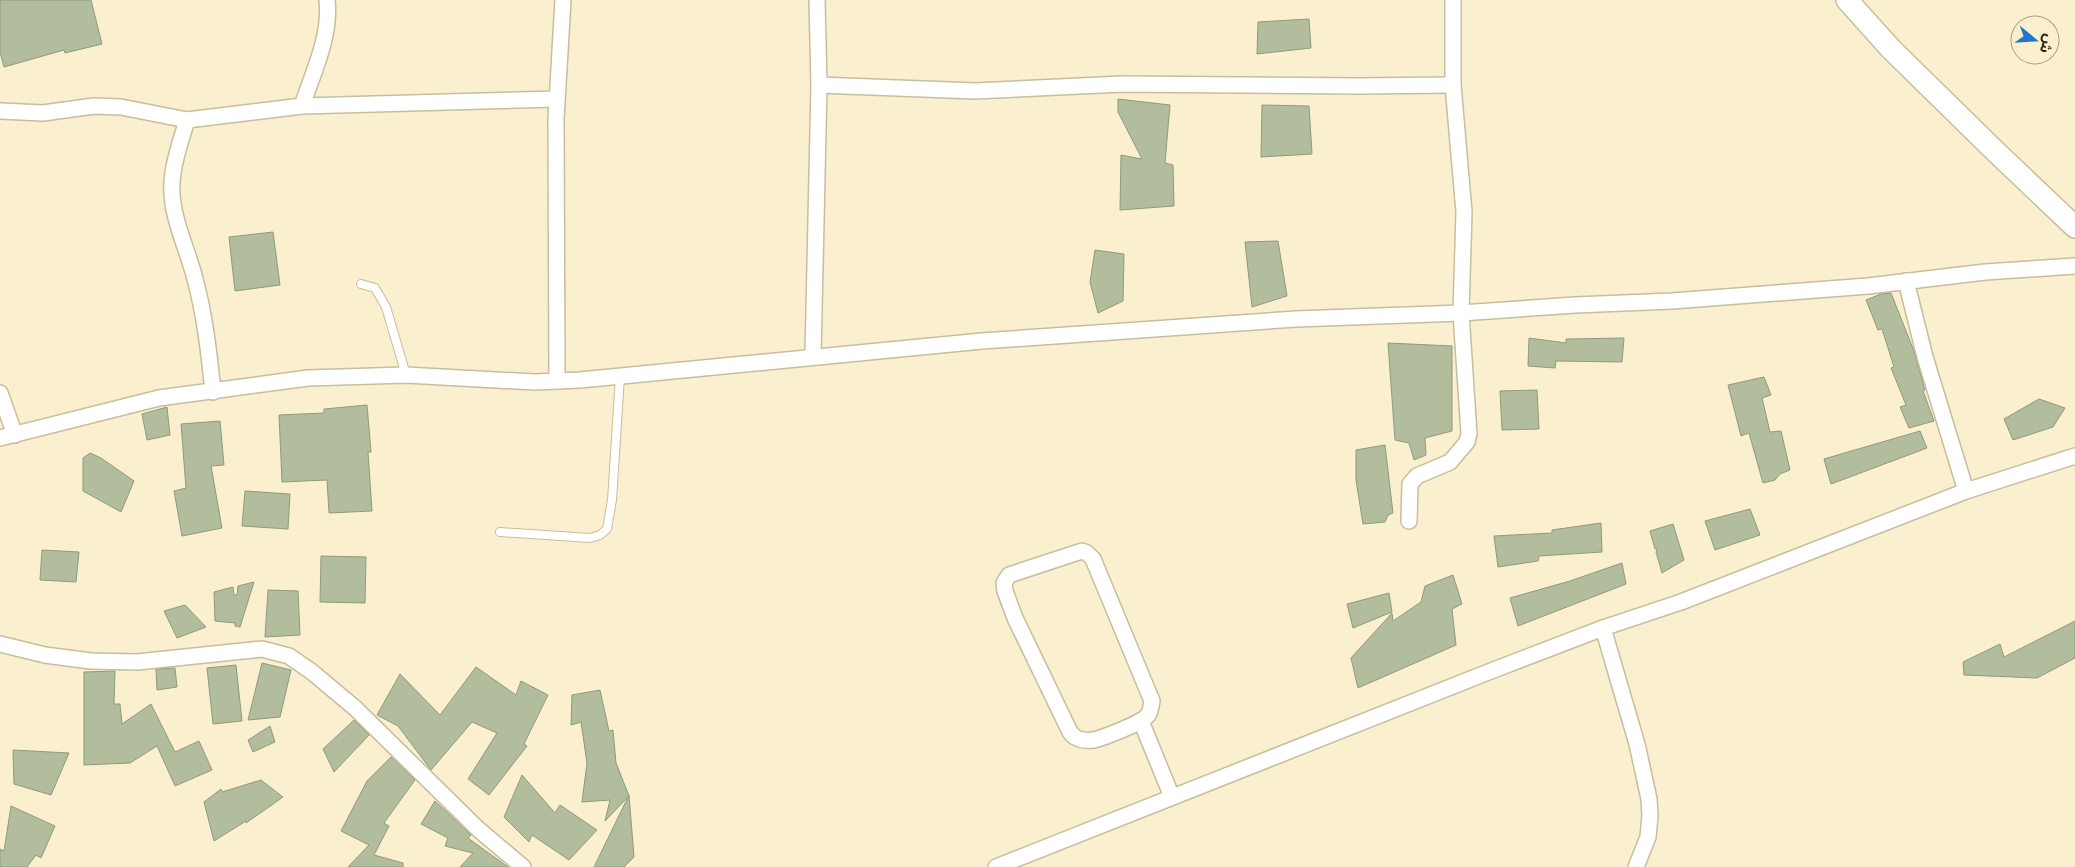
<svg xmlns="http://www.w3.org/2000/svg" width="2075" height="867" font-family="Arial,'Noto Sans Arabic',sans-serif">
<rect width="100%" height="100%" fill="#faefce"/>
<g fill="#b2bd9e" stroke="#909a7b">
<path d="M 0,0 L 91,0 L 102,44 L 65,53 L 64,50 L 4,67 L 0,52 Z"/>
<path d="M 1309,19 L 1311,48 L 1257,54 L 1258,22 Z"/>
<path d="M 1118,99 L 1170,105 L 1165,163 L 1173,165 L 1174,206 L 1120,210 L 1121,155 L 1142,159 L 1118,112 Z"/>
<path d="M 1262,105 L 1309,106 L 1312,154 L 1261,157 Z"/>
<path d="M 273,232 L 280,285 L 235,291 L 229,237 Z"/>
<path d="M 1278,241 L 1287,296 L 1252,307 L 1245,242 Z"/>
<path d="M 1095,250 L 1124,254 L 1123,301 L 1098,313 L 1090,282 Z"/>
<path d="M 1891,293 L 1914,351 L 1925,390 L 1923,391 L 1934,421 L 1909,428 L 1900,407 L 1906,405 L 1891,368 L 1894,367 L 1882,329 L 1878,330 L 1866,300 L 1881,294 Z"/>
<path d="M 1529,338 L 1566,343 L 1566,339 L 1624,338 L 1622,362 L 1556,361 L 1555,368 L 1528,366 Z"/>
<path d="M 1388,343 L 1452,346 L 1452,431 L 1425,438 L 1426,455 L 1414,460 L 1409,443 L 1395,440 Z"/>
<path d="M 1764,377 L 1771,395 L 1762,398 L 1770,432 L 1781,431 L 1790,470 L 1780,474 L 1775,480 L 1763,483 L 1749,433 L 1741,436 L 1728,385 Z"/>
<path d="M 1537,390 L 1539,429 L 1502,430 L 1500,391 Z"/>
<path d="M 2039,399 L 2065,408 L 2053,427 L 2013,440 L 2004,419 Z"/>
<path d="M 367,405 L 371,452 L 368,452 L 372,511 L 329,513 L 327,480 L 282,482 L 279,415 L 324,413 L 324,409 Z"/>
<path d="M 167,407 L 170,435 L 147,440 L 142,414 Z"/>
<path d="M 220,421 L 224,465 L 211,466 L 222,528 L 182,536 L 174,491 L 186,488 L 181,424 Z"/>
<path d="M 1920,431 L 1927,448 L 1831,484 L 1824,459 Z"/>
<path d="M 1385,445 L 1393,513 L 1388,515 L 1385,522 L 1363,524 L 1356,480 L 1356,450 Z"/>
<path d="M 90,453 L 101,458 L 134,481 L 121,512 L 83,491 L 83,458 Z"/>
<path d="M 245,491 L 290,494 L 288,529 L 242,526 Z"/>
<path d="M 1750,509 L 1760,535 L 1715,550 L 1705,521 Z"/>
<path d="M 1601,523 L 1602,552 L 1539,556 L 1538,561 L 1498,567 L 1494,536 L 1552,533 L 1552,530 Z"/>
<path d="M 1673,524 L 1684,560 L 1662,573 L 1656,552 L 1657,549 L 1655,549 L 1650,531 Z"/>
<path d="M 42,550 L 79,552 L 76,582 L 40,580 Z"/>
<path d="M 321,556 L 366,557 L 365,603 L 320,602 Z"/>
<path d="M 1622,563 L 1626,584 L 1518,626 L 1510,598 L 1570,581 Z"/>
<path d="M 1453,575 L 1462,604 L 1452,609 L 1456,645 L 1358,688 L 1351,658 L 1392,613 L 1393,621 L 1421,602 L 1425,586 Z"/>
<path d="M 254,582 L 240,627 L 235,626 L 235,623 L 215,621 L 214,592 L 233,587 L 234,595 L 237,595 L 238,586 Z"/>
<path d="M 268,590 L 298,591 L 300,635 L 265,637 Z"/>
<path d="M 1389,593 L 1392,612 L 1353,628 L 1347,604 Z"/>
<path d="M 185,605 L 206,627 L 177,638 L 164,611 Z"/>
<path d="M 2075,621 L 2075,658 L 2037,678 L 1964,675 L 1963,662 L 2000,644 L 2004,657 Z"/>
<path d="M 262,663 L 291,670 L 280,717 L 248,720 Z"/>
<path d="M 236,665 L 242,721 L 213,724 L 207,668 Z"/>
<path d="M 476,667 L 516,695 L 521,681 L 548,695 L 524,744 L 527,746 L 489,795 L 468,779 L 497,733 L 472,722 L 431,770 L 398,726 L 377,715 L 400,674 L 440,715 Z"/>
<path d="M 173,668 L 175,668 L 177,687 L 157,690 L 156,669 Z"/>
<path d="M 115,671 L 114,704 L 120,704 L 122,724 L 151,704 L 175,752 L 199,741 L 212,770 L 175,786 L 157,746 L 130,763 L 84,765 L 84,672 Z"/>
<path d="M 600,690 L 609,731 L 613,730 L 616,763 L 629,796 L 605,821 L 610,800 L 582,802 L 587,763 L 581,722 L 571,725 L 572,695 Z"/>
<path d="M 354,720 L 369,735 L 334,772 L 323,749 Z"/>
<path d="M 270,726 L 275,742 L 253,752 L 248,740 Z"/>
<path d="M 13,750 L 69,753 L 51,795 L 14,784 Z"/>
<path d="M 391,757 L 415,780 L 384,823 L 389,826 L 374,855 L 403,863 L 403,867 L 348,867 L 369,845 L 341,831 L 367,781 Z"/>
<path d="M 522,775 L 555,813 L 560,805 L 597,830 L 569,860 L 532,835 L 529,842 L 504,817 Z"/>
<path d="M 261,780 L 283,797 L 246,823 L 246,821 L 214,841 L 204,802 L 221,789 L 222,792 Z"/>
<path d="M 629,795 L 634,857 L 624,867 L 594,867 Z"/>
<path d="M 435,801 L 471,835 L 468,838 L 508,867 L 460,867 L 473,853 L 445,846 L 448,838 L 421,824 Z"/>
<path d="M 11,806 L 55,826 L 41,858 L 36,855 L 27,867 L 0,867 L 0,849 L 4,851 Z"/>
</g>
<g fill="none" stroke-linecap="round" stroke-linejoin="round">
<g stroke="#c8bd9d" stroke-width="10">
<g id="lane">
<path d="M 361,284 L 375,288 L 386,307 L 406,375"/>
<path d="M 500,532 L 590,538 L 600,535 L 607,529 L 612,500 L 620,377"/>
</g>
</g>
<g stroke="#c8bd9d" stroke-width="18">
<g id="street">
<path d="M 819,85 L 975,91 L 1122,84 L 1358,86 L 1453,85"/>
<path d="M 302,106 L 557,99"/>
<path d="M 0,111 L 43,113 L 94,106 L 121,107 L 187,120"/>
<path d="M 1906,281 L 1925,357 L 1966,491"/>
<path d="M 813,356 L 819,85 L 817,0"/>
<path d="M 557,381 L 556,119 L 563,0"/>
<path d="M 213,392 C 209,353 205,316 195,279 C 188,251 174,223 172,195 C 170,170 180,144 187,120 L 302,106 C 313,72 331,37 327,0"/>
<path d="M 0,393 L 15,435"/>
<path d="M 0,438 L 159,398 L 308,378 L 406,375 L 535,382 L 580,380 L 982,341 L 1296,319 L 1461,313 L 1575,305 L 1672,301 L 1868,286 L 1985,272 L 2075,266"/>
<path d="M 1409,521 L 1410,484 L 1417,476 L 1450,462 L 1467,442 L 1469,434 L 1461,313 L 1464,212 L 1453,85 L 1453,0"/>
<path d="M 1082,551 L 1087,553 L 1093,559 L 1152,701 C 1151,705 1151,711 1148,715 C 1142,723 1105,737 1094,740 C 1086,741 1075,740 1070,732 L 1015,618 L 1005,591 L 1004,583 L 1009,575 Z"/>
<path d="M 1603,628 L 1637,744 L 1649,799 L 1650,816 L 1648,837 L 1636,867"/>
<path d="M 0,644 L 45,655 L 91,661 L 137,662 L 262,649 L 289,656 L 312,672 L 355,708 L 478,829 L 523,867"/>
<path d="M 1141,721 L 1172,797"/>
<path d="M 996,867 L 1491,671 L 1603,628 L 1681,602 L 1966,491 L 2075,456"/>
</g>
</g>
<g stroke="#c8bd9d" stroke-width="24">
<path id="secondary" d="M 1847,0 L 1891,49 L 1995,151 L 2075,227"/>
</g>
<use href="#lane" stroke="#fff" stroke-width="8"/>
<use href="#street" stroke="#fff" stroke-width="15"/>
<use href="#secondary" stroke="#fff" stroke-width="21"/>
</g>
<g transform="translate(2035 40) rotate(108)"><circle r="24" fill="#faefce" stroke="#a89f86"/>
<path d="M0-4L9 19L0 12L-9 19Z" fill="#1e78c5"/>
<text y="-8" font-size="14" font-weight="bold" text-anchor="middle" fill="#2c271b">ش</text>
</g>
</svg>
